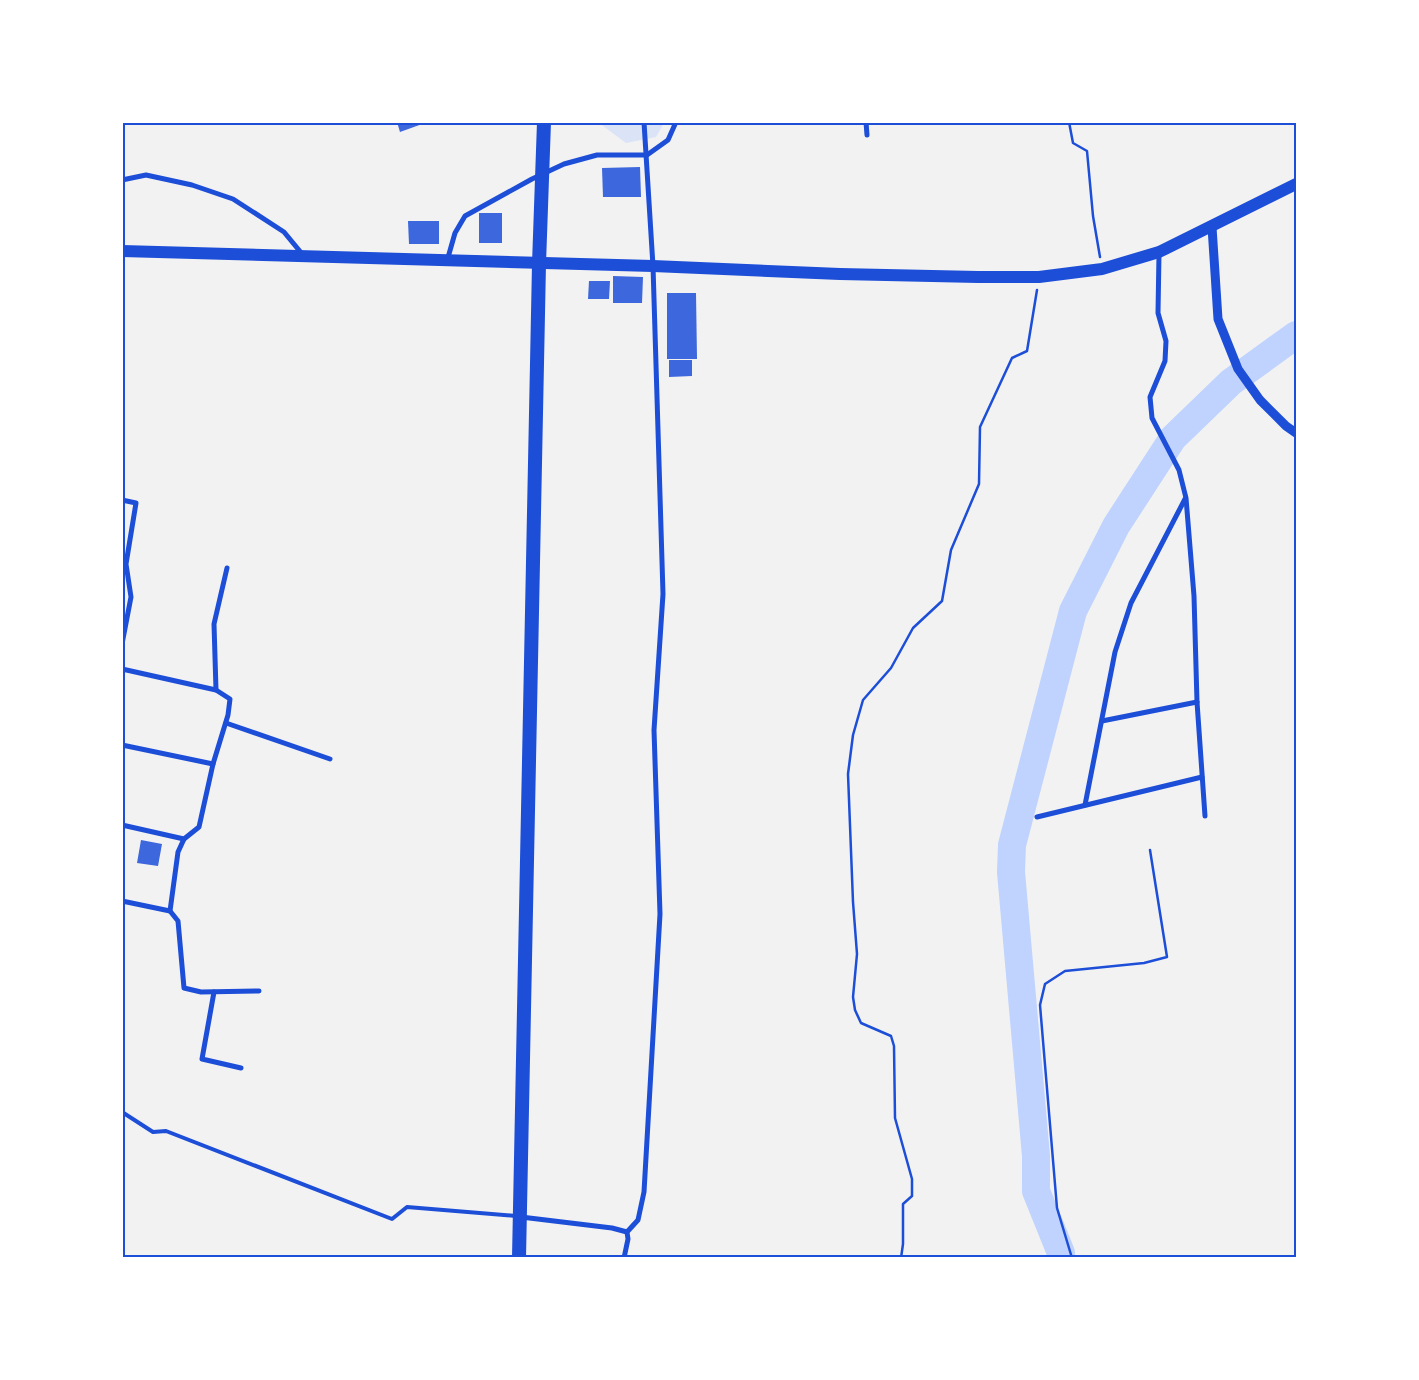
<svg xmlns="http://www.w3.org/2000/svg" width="1419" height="1380" font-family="'Titillium Web',sans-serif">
<rect width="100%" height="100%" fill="#f2f2f2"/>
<path fill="#dbe4f7" d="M 599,123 L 664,123 L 656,137 L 626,143 Z"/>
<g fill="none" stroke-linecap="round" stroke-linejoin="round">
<path stroke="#bfd3fe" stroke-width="28" d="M 1061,1258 L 1061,1253 L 1036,1191 L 1036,1156 L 1011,872 L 1012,845 L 1073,611 L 1116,526 L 1173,438 L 1231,382 L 1296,335"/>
</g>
<g fill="#3d67dc">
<path d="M 397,122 L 425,122 L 425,123 L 400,132 Z"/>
<path d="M 640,167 L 641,197 L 603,197 L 602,168 Z"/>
<rect x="479" y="213" width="23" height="30"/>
<path d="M 408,221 L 439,221 L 439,244 L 409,244 Z"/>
<path d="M 613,276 L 643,277 L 642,303 L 613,303 Z"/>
<path d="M 589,281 L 610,281 L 609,299 L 588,299 Z"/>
<path d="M 667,293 L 696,293 L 697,359 L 667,359 Z"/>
<path d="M 669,360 L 692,360 L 692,376 L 669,377 Z"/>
<path d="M 141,840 L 162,844 L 158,866 L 137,863 Z"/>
</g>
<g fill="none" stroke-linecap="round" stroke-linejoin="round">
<g stroke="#1d4ed8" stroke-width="2.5">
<path d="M 1069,122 L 1073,143 L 1087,151 L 1093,216 L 1100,257"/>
<path d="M 901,1258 L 903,1244 L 903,1204 L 912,1196 L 912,1179 L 895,1118 L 894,1046 L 891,1036 L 861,1023 L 855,1010 L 853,997 L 857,954 L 853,902 L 848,774 L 853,735 L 863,700 L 891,668 L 913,628 L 942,601 L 951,550 L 979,484 L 980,427 L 1012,358 L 1027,351 L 1037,290"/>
<path d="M 1072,1258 L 1057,1208 L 1040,1005 L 1045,984 L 1065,971 L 1144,963 L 1167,957 L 1150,850"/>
</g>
<path stroke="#1d4ed8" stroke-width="4" d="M 122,1112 L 153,1132 L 166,1131 L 392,1219 L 407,1207 L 516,1216"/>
<g stroke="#1d4ed8" stroke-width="5">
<path d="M 866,122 L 867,135"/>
<path d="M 122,180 L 146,175 L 192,185 L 233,199 L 284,232 L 303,255"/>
<path d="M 1159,254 L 1158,313 L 1166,341 L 1165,361 L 1150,397 L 1152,418 L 1179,470 L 1186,498 L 1194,596 L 1197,702 L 1205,816"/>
<path d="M 447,261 L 455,233 L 465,216 L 532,179 L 564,164 L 597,155 L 647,155 L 668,140 L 676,122"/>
<path d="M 122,500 L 136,503 L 126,564 L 131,597 L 122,644"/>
<path d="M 122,669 L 216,690 L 230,699 L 228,715 L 213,764 L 199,827 L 184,839 L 122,825"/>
<path d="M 216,690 L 214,624 L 227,568"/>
<path d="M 1102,721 L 1197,702"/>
<path d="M 226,723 L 330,759"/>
<path d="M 122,745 L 213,764"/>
<path d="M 1085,805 L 1115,652 L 1131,603 L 1185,499"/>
<path d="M 1037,817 L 1202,777"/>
<path d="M 122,901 L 170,911 L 178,921 L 184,988 L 201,992 L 259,991"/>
<path d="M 170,911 L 178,852 L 184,839"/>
<path d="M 214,992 L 202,1059 L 241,1068"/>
<path d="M 521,1217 L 612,1228 L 627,1232"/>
<path d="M 624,1258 L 628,1239 L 627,1232 L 638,1220 L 644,1192 L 660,914 L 654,730 L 663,594 L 653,266 L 644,122"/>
</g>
<path stroke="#1d4ed8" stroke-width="9" d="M 1212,227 L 1218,319 L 1238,369 L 1260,400 L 1286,426 L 1296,433"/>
<path stroke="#1d4ed8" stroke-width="12" d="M 122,251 L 653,266 L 840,274 L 978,277 L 1039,277 L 1102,269 L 1159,252 L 1296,184"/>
<path stroke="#1d4ed8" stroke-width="14" d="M 519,1258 L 539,264 L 544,122"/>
</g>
<rect width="1419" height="1380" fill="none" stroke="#ffffff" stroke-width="248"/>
<rect x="124" y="124" width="1171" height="1132" fill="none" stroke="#1d4ed8" stroke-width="2"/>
</svg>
